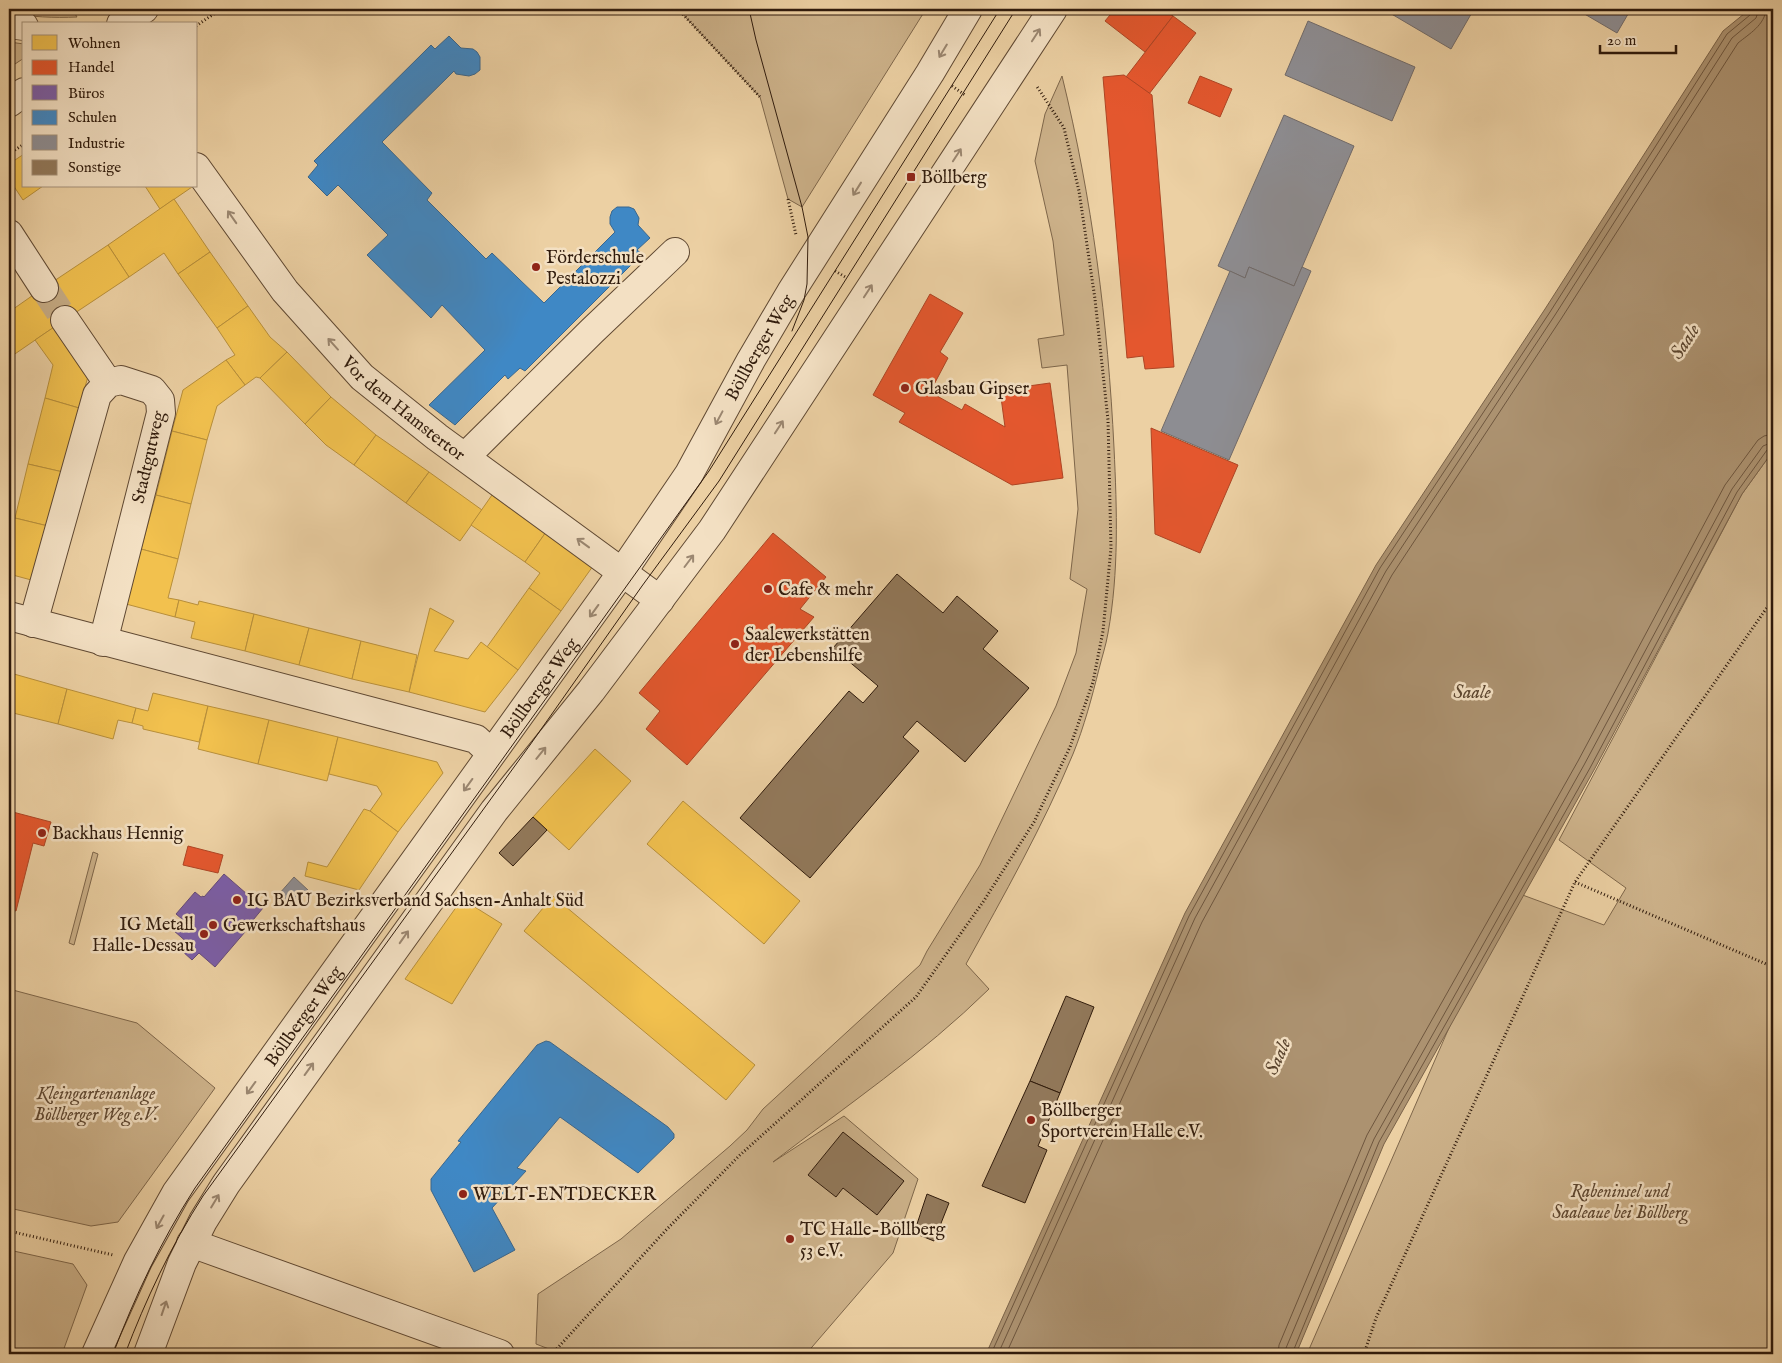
<svg xmlns="http://www.w3.org/2000/svg" width="1782" height="1363" font-family="'IM FELL English',serif">
<rect width="100%" height="100%" fill="#ecd0a3"/>
<filter id="stains"><feTurbulence type="fractalNoise" baseFrequency=".004" numOctaves="4"/><feColorMatrix values="0 0 0 0 .2 0 0 0 0 .09 0 0 0 0 .02 0 0 0 .5 -.17"/></filter>
<radialGradient id="worn" r=".72"><stop offset=".6" stop-color="#630" stop-opacity="0"/><stop offset="1" stop-color="#630" stop-opacity=".3"/></radialGradient>
<g fill="#ccb189" stroke="#7e664a">
<path d="M 9,9 L 72,9 L 77,17 C 54,18 31,17 9,13 Z"/>
<path d="M 678,9 L 926,9 L 802,207 L 788,199 L 760,97 Z"/>
<path d="M 9,42 L 24,44 L 24,58 L 9,68 Z"/>
<path d="M 1062,76 C 1092,198 1108,323 1114,448 C 1117,510 1119,572 1108,633 C 1106,645 1102,657 1099,669 C 1092,697 1084,727 1073,754 C 1043,826 1004,895 966,964 L 989,989 C 923,1054 846,1106 773,1162 L 844,1116 L 918,1179 L 893,1253 L 806,1354 L 588,1354 L 583,1351 L 580,1354 L 562,1354 L 536,1344 L 538,1294 L 621,1239 L 730,1146 L 747,1130 L 763,1109 L 920,965 L 927,951 L 980,865 L 1056,706 L 1076,653 L 1087,589 L 1070,579 L 1078,509 L 1067,365 L 1042,368 L 1038,339 L 1064,335 L 1053,241 L 1035,161 L 1045,114 Z"/>
<path d="M 1773,451 L 1773,1354 L 1307,1354 L 1509,890 L 1604,925 L 1626,888 L 1559,840 L 1742,494 Z"/>
<path d="M 93,852 L 98,854 L 74,945 L 69,943 Z"/>
<path d="M 9,989 L 137,1023 L 215,1088 L 118,1222 L 91,1226 L 9,1208 Z"/>
<path d="M 9,1250 L 73,1264 L 87,1285 L 62,1354 L 9,1354 Z"/>
</g>
<path fill="#ac9270" stroke="#7a6248" d="M 1750,9 L 1773,9 L 1773,451 L 1742,494 L 1594,770 L 1384,1144 L 1296,1354 L 986,1354 L 1185,913 L 1376,565 L 1545,309 L 1723,31 Z"/>
<g fill="#f2c14e" stroke="#b88f3a">
<path d="M 24,154 L 24,186 L 43,186 L 23,200 L 9,179 L 9,164 Z"/>
<path d="M 145,186 L 191,186 L 192,187 L 160,209 Z"/>
<path d="M 174,199 L 210,252 L 178,274 L 164,253 L 129,277 L 108,245 Z"/>
<path d="M 108,245 L 129,277 L 60,323 L 39,291 Z"/>
<path d="M 210,252 L 248,306 L 217,328 L 178,274 Z"/>
<path d="M 39,291 L 60,323 L 9,358 L 9,312 Z"/>
<path d="M 248,306 L 270,337 L 287,352 L 260,378 L 256,377 L 245,385 L 226,360 L 235,355 L 217,328 Z"/>
<path d="M 60,323 L 91,366 L 79,408 L 45,398 L 53,365 L 35,340 Z"/>
<path d="M 287,352 L 331,397 L 305,424 L 260,378 Z"/>
<path d="M 226,360 L 245,385 L 217,406 L 207,440 L 172,431 L 183,390 Z"/>
<path d="M 331,397 L 376,435 L 354,465 L 326,445 L 305,424 Z"/>
<path d="M 45,398 L 79,408 L 63,472 L 28,464 Z"/>
<path d="M 172,431 L 207,440 L 191,504 L 156,495 Z"/>
<path d="M 376,435 L 429,472 L 406,503 L 354,465 Z"/>
<path d="M 28,464 L 63,472 L 48,526 L 15,518 Z"/>
<path d="M 429,472 L 482,510 L 460,541 L 406,503 Z"/>
<path d="M 156,495 L 191,504 L 178,559 L 141,549 Z"/>
<path d="M 492,495 L 546,532 L 525,562 L 471,525 Z"/>
<path d="M 15,518 L 48,526 L 35,581 L 9,574 L 9,539 Z"/>
<path d="M 546,532 L 593,566 L 561,611 L 529,588 L 540,573 L 525,562 Z"/>
<path d="M 141,549 L 178,559 L 168,598 L 179,600 L 175,617 L 126,604 Z"/>
<path d="M 529,588 L 561,611 L 518,670 L 487,647 Z"/>
<path d="M 179,600 L 198,605 L 199,601 L 254,614 L 245,651 L 191,638 L 195,622 L 175,617 Z"/>
<path d="M 430,608 L 454,621 L 434,651 L 468,659 L 481,642 L 518,670 L 485,712 L 409,692 Z"/>
<path d="M 254,614 L 309,628 L 299,665 L 245,651 Z"/>
<path d="M 309,628 L 361,641 L 352,679 L 299,665 Z"/>
<path d="M 361,641 L 417,655 L 409,692 L 352,679 Z"/>
<path d="M 9,673 L 14,674 L 9,692 Z"/>
<path d="M 14,674 L 67,689 L 58,724 L 9,712 L 9,692 Z"/>
<path d="M 67,689 L 136,708 L 132,723 L 118,720 L 113,739 L 58,724 Z"/>
<path d="M 153,693 L 208,706 L 199,742 L 143,729 L 143,726 L 132,723 L 136,708 L 148,711 Z"/>
<path d="M 208,706 L 269,720 L 258,764 L 198,749 Z"/>
<path d="M 269,720 L 338,737 L 327,781 L 258,764 Z"/>
<path d="M 338,737 L 437,762 L 443,773 L 398,832 L 370,811 L 382,794 L 377,786 L 329,774 Z"/>
<path d="M 595,749 L 631,781 L 569,850 L 533,817 Z"/>
<path d="M 683,801 L 800,901 L 764,944 L 647,844 Z"/>
<path d="M 364,809 L 370,811 L 398,832 L 359,890 L 305,876 L 308,862 L 327,867 Z"/>
<path d="M 553,896 L 755,1065 L 726,1100 L 524,931 Z"/>
<path d="M 462,899 L 502,924 L 452,1004 L 405,979 Z"/>
</g>
<g fill="#e4572e" stroke="#ae4524">
<path d="M 1115,9 L 1163,9 L 1173,16 L 1145,52 L 1105,21 Z"/>
<path d="M 1173,16 L 1196,33 L 1149,94 L 1126,77 Z"/>
<path d="M 1124,75 L 1152,95 L 1174,367 L 1145,369 L 1143,356 L 1127,358 L 1103,77 Z"/>
<path d="M 1200,76 L 1232,89 L 1220,117 L 1188,103 Z"/>
<path d="M 930,294 L 963,313 L 940,352 L 948,358 L 930,392 L 962,410 L 965,404 L 1005,427 L 1000,390 L 1050,383 L 1063,478 L 1012,485 L 899,422 L 905,413 L 873,395 Z"/>
<path d="M 1151,428 L 1238,465 L 1200,553 L 1155,534 Z"/>
<path d="M 773,533 L 826,577 L 800,609 L 814,617 L 687,765 L 646,729 L 660,711 L 639,693 Z"/>
<path d="M 9,811 L 51,822 L 44,846 L 33,843 L 16,911 L 9,909 Z"/>
<path d="M 188,846 L 223,855 L 218,873 L 183,865 Z"/>
</g>
<path fill="#7b5ea7" stroke="#644a78" d="M 224,874 L 263,908 L 244,931 L 245,932 L 215,967 L 199,953 L 192,960 L 182,951 L 189,944 L 173,930 L 182,919 L 176,914 L 195,892 L 201,897 L 203,896 L 204,897 Z"/>
<g fill="#3f88c5" stroke="#3a678e">
<path d="M 449,36 L 461,48 L 473,49 L 477,52 L 480,57 L 480,70 L 475,74 L 469,76 L 456,74 L 454,71 L 382,142 L 432,193 L 427,200 L 486,259 L 492,253 L 544,303 L 615,232 L 610,224 L 610,217 L 612,211 L 617,207 L 629,207 L 634,209 L 639,218 L 638,225 L 650,238 L 637,250 L 642,254 L 525,371 L 520,368 L 508,379 L 505,375 L 455,425 L 429,405 L 485,350 L 442,305 L 431,318 L 367,255 L 388,235 L 338,185 L 327,196 L 308,177 L 318,165 L 314,161 L 431,45 L 435,49 Z"/>
<path d="M 546,1041 L 550,1042 L 668,1127 L 674,1134 L 674,1138 L 638,1173 L 560,1117 L 517,1168 L 526,1171 L 492,1208 L 515,1250 L 474,1272 L 431,1190 L 431,1179 L 461,1142 L 458,1141 L 537,1045 Z"/>
</g>
<g fill="#8d8d92" stroke="#716b6a">
<path d="M 1383,9 L 1474,9 L 1451,49 Z"/>
<path d="M 1576,9 L 1631,9 L 1617,33 Z"/>
<path d="M 1308,21 L 1415,67 L 1392,121 L 1285,75 Z"/>
<path d="M 1284,115 L 1354,146 L 1294,286 L 1249,267 L 1245,278 L 1218,266 Z"/>
<path d="M 1249,267 L 1294,286 L 1302,267 L 1311,271 L 1229,460 L 1161,431 L 1230,271 L 1245,278 Z"/>
<path d="M 294,877 L 308,890 L 294,907 L 279,894 Z"/>
</g>
<g fill="none" stroke-linecap="round" stroke-linejoin="round">
<g stroke="#6e563e" stroke-width="1">
<path d="M 991,1354 L 1189,916 L 1380,568 L 1550,312 L 1727,34 L 1750,15 L 1752,9"/>
<path d="M 998,1354 L 1195,918 L 1386,571 L 1555,315 L 1732,38 L 1756,18 L 1759,9"/>
<path d="M 1006,1354 L 1202,922 L 1392,575 L 1561,319 L 1738,43 C 1749,34 1765,25 1766,9"/>
<path d="M 1278,1354 L 1279,1345 L 1367,1135 L 1578,761 L 1725,485 L 1758,440 L 1764,436 L 1773,434"/>
<path d="M 1285,1354 L 1286,1348 L 1374,1139 L 1584,765 L 1732,489 L 1763,446 L 1773,442"/>
<path d="M 1292,1354 L 1379,1142 L 1590,768 L 1737,492 L 1767,450 L 1773,448"/>
</g>
</g>
<g fill="#92795b" stroke="#301b0c">
<path d="M 897,574 L 943,613 L 957,596 L 998,631 L 983,649 L 1029,688 L 965,762 L 917,721 L 903,737 L 919,751 L 810,878 L 740,818 L 849,691 L 863,703 L 878,686 L 833,648 Z"/>
<path d="M 533,817 L 547,830 L 513,866 L 499,853 Z"/>
<path d="M 1066,996 L 1094,1007 L 1060,1093 L 1030,1081 Z"/>
<path d="M 1030,1081 L 1060,1093 L 1038,1146 L 1047,1150 L 1025,1203 L 982,1186 Z"/>
<path d="M 843,1132 L 904,1181 L 877,1215 L 843,1188 L 836,1197 L 808,1175 Z"/>
<path d="M 927,1194 L 949,1203 L 934,1241 L 914,1233 Z"/>
</g>
<g fill="none" stroke-linecap="round" stroke-linejoin="round">
<path stroke="#c6ac85" stroke-width="28" stroke-dasharray="28 14" stroke-linecap="butt" d="M 44,288 L 65,320"/>
<g stroke="#5f4832" stroke-width="30">
<g id="minor">
<path d="M 9,24 L 24,26"/>
<path d="M 121,24 L 144,9"/>
<path d="M 9,103 L 24,92"/>
<path id="s1" d="M 196,167 L 285,291 L 362,377 L 437,437 L 660,600"/>
<path d="M 9,234 L 44,288"/>
<path d="M 65,320 L 108,383"/>
<path d="M 465,457 L 592,331 L 675,252"/>
<path d="M 9,616 L 476,739 L 491,753"/>
<path d="M 33,623 L 97,395 L 108,383 L 121,380 L 152,390 L 160,400 L 161,413 L 103,642"/>
<path d="M 191,1243 L 500,1354"/>
<path id="s2" d="M 96,1354 L 138,1261 L 176,1193 L 623,571 L 689,474 L 751,360 L 791,292 L 930,73 L 968,9"/>
<path d="M 148,1354 L 182,1263 L 203,1221 L 226,1184 L 494,811 L 591,691 L 712,530 L 1053,9"/>
</g>
</g>
<g stroke="#301b0c" stroke-width="3" stroke-dasharray="1 2.5" stroke-linecap="butt">
<path d="M 678,9 L 760,97"/>
<path d="M 196,26 L 221,9"/>
<path d="M 952,86 L 965,95"/>
<path d="M 9,154 L 24,144"/>
<path d="M 788,199 L 796,235"/>
<path d="M 835,271 L 847,278"/>
<path d="M 1575,882 L 1773,967"/>
<path d="M 9,1231 L 113,1255"/>
<path d="M 552,1354 L 667,1229 L 740,1155 L 916,997 L 983,902 L 1034,822 L 1070,747 L 1093,682 L 1103,631 L 1111,548 L 1108,420 L 1095,299 L 1079,191 L 1064,128 L 1036,85"/>
<path d="M 1364,1354 L 1376,1318 L 1575,882 L 1773,599"/>
</g>
<use href="#minor" stroke="#f3e0c3" stroke-width="28"/>
<g stroke="#301b0c" stroke-width="1">
<path d="M 749,9 L 756,40 L 802,207 L 808,237 L 807,284 L 804,300 L 792,331"/>
<path d="M 113,1354 C 135,1296 161,1241 195,1188 L 709,471 L 1000,9"/>
<path d="M 125,1354 C 146,1299 171,1246 203,1196 L 530,745 L 642,586 L 719,481 L 1016,9"/>
</g>
</g>
<defs><path id="oneway-shaft" d="M-6 0H5M1.5-3L5.5 0L1.5 3" fill="none" stroke-width="1.6" stroke-linecap="round" stroke-linejoin="round" transform="scale(1.25)"/></defs>
<g stroke="#9b8771">
<use href="#oneway-shaft" transform="translate(1036 35) rotate(-57)"/>
<use href="#oneway-shaft" transform="translate(943 51) rotate(121)"/>
<use href="#oneway-shaft" transform="translate(957 155) rotate(-57)"/>
<use href="#oneway-shaft" transform="translate(857 189) rotate(122)"/>
<use href="#oneway-shaft" transform="translate(232 217) rotate(-125)"/>
<use href="#oneway-shaft" transform="translate(868 291) rotate(-57)"/>
<use href="#oneway-shaft" transform="translate(333 344) rotate(-132)"/>
<use href="#oneway-shaft" transform="translate(719 418) rotate(118)"/>
<use href="#oneway-shaft" transform="translate(779 427) rotate(-57)"/>
<use href="#oneway-shaft" transform="translate(583 543) rotate(-144)"/>
<use href="#oneway-shaft" transform="translate(689 561) rotate(-53)"/>
<use href="#oneway-shaft" transform="translate(594 611) rotate(126)"/>
<use href="#oneway-shaft" transform="translate(541 753) rotate(-51)"/>
<use href="#oneway-shaft" transform="translate(468 785) rotate(126)"/>
<use href="#oneway-shaft" transform="translate(404 937) rotate(-55)"/>
<use href="#oneway-shaft" transform="translate(309 1069) rotate(-54)"/>
<use href="#oneway-shaft" transform="translate(251 1088) rotate(126)"/>
<use href="#oneway-shaft" transform="translate(215 1201) rotate(-59)"/>
<use href="#oneway-shaft" transform="translate(160 1222) rotate(119)"/>
<use href="#oneway-shaft" transform="translate(164 1308) rotate(-71)"/>
</g>
<g fill="#8f2418" stroke="#f3e0c3" stroke-width="2">
<rect x="906" y="172" width="10" height="10" rx="2.5"/>
<circle cx="536" cy="267" r="5"/>
<circle cx="905" cy="388" r="5"/>
<circle cx="768" cy="589" r="5"/>
<circle cx="735" cy="644" r="5"/>
<circle cx="42" cy="833" r="5"/>
<circle cx="237" cy="900" r="5"/>
<circle cx="213" cy="925" r="5"/>
<circle cx="204" cy="934" r="5"/>
<circle cx="1031" cy="1120" r="5"/>
<circle cx="463" cy="1194" r="5"/>
<circle cx="790" cy="1239" r="5"/>
</g>
<g text-anchor="middle" stroke-width="5" stroke-linejoin="round" paint-order="stroke">
<g font-size="18" fill="#301b0c" stroke="#f3e0c3" text-anchor="start">
<text x="921" y="183">Böllberg</text>
<text x="546" y="263">Förderschule<tspan x="546" dy="21">Pestalozzi</tspan></text>
<text x="915" y="394">Glasbau Gipser</text>
<text x="778" y="595">Cafe &amp; mehr</text>
<text x="745" y="640">Saalewerkstätten<tspan x="745" dy="21">der Lebenshilfe</tspan></text>
<text x="52" y="839">Backhaus Hennig</text>
<text x="247" y="906">IG BAU Bezirksverband Sachsen-Anhalt Süd</text>
<text x="194" y="930" text-anchor="end">IG Metall<tspan x="194" dy="21">Halle-Dessau</tspan></text>
<text x="223" y="931">Gewerkschaftshaus</text>
<text x="1041" y="1116">Böllberger<tspan x="1041" dy="21">Sportverein Halle e.V.</tspan></text>
<text x="473" y="1200">WELT-ENTDECKER</text>
<text x="800" y="1235">TC Halle-Böllberg<tspan x="800" dy="21">53 e.V.</tspan></text>
</g>
<g font-size="18" fill="#301b0c" stroke="#f3e0c3">
<text dy="6" stroke="none"><textPath href="#s2" startOffset="1208">Böllberger Weg</textPath></text>
<text dy="6" stroke="none"><textPath href="#s1" startOffset="320">Vor dem Hamstertor</textPath></text>
<text transform="translate(148 457) rotate(-77)" y="6">Stadtgutweg</text>
<text dy="6" stroke="none"><textPath href="#s2" startOffset="802">Böllberger Weg</textPath></text>
<text dy="6" stroke="none"><textPath href="#s2" startOffset="398">Böllberger Weg</textPath></text>
</g>
<g font-size="18" font-style="italic" fill="#5f4832" stroke="#f3e0c3">
<text x="96" y="1099">Kleingartenanlage<tspan x="96" dy="21">Böllberger Weg e.V.</tspan></text>
<text x="1620" y="1197">Rabeninsel und<tspan x="1620" dy="21">Saaleaue bei Böllberg</tspan></text>
</g>
<g font-size="19" font-style="italic" fill="#5b452f" stroke="#f3e0c3">
<text transform="translate(1684 341) rotate(-57)" y="7">Saale</text>
<text x="1472" y="698">Saale</text>
<text transform="translate(1277 1056) rotate(-66)" y="7">Saale</text>
</g>
</g>
<rect width="1782" height="1363" fill="none" stroke="#ecd0a3" stroke-width="30"/>
<rect x="10" y="10" width="1762" height="1343" fill="none" stroke="#301b0c" stroke-width="2.5"/>
<rect x="15" y="15" width="1752" height="1333" fill="none" stroke="#301b0c"/>
<rect x="22" y="22" width="175" height="165" fill="#f3e0c3" stroke="#a5917a"/>
<rect x="32" y="35" width="25" height="15" fill="#f2c14e" stroke="#a5917a"/>
<text x="68" y="48" font-size="15" fill="#301b0c">Wohnen</text>
<rect x="32" y="60" width="25" height="15" fill="#e4572e" stroke="#a5917a"/>
<text x="68" y="72" font-size="15" fill="#301b0c">Handel</text>
<rect x="32" y="85" width="25" height="15" fill="#7b5ea7" stroke="#a5917a"/>
<text x="68" y="98" font-size="15" fill="#301b0c">Büros</text>
<rect x="32" y="110" width="25" height="15" fill="#3f88c5" stroke="#a5917a"/>
<text x="68" y="122" font-size="15" fill="#301b0c">Schulen</text>
<rect x="32" y="135" width="25" height="15" fill="#8d8d92" stroke="#a5917a"/>
<text x="68" y="148" font-size="15" fill="#301b0c">Industrie</text>
<rect x="32" y="160" width="25" height="15" fill="#92795b" stroke="#a5917a"/>
<text x="68" y="172" font-size="15" fill="#301b0c">Sonstige</text>
<path d="M1600 45v8h76v-8" fill="none" stroke="#301b0c" stroke-width="2.5"/>
<text x="1607" y="45" font-size="15" fill="#301b0c" stroke="#f3e0c3" stroke-width="4" paint-order="stroke">20 m</text>
<rect width="100%" height="100%" filter="url(#stains)"/>
<rect width="100%" height="100%" fill="url(#worn)"/>
</svg>
